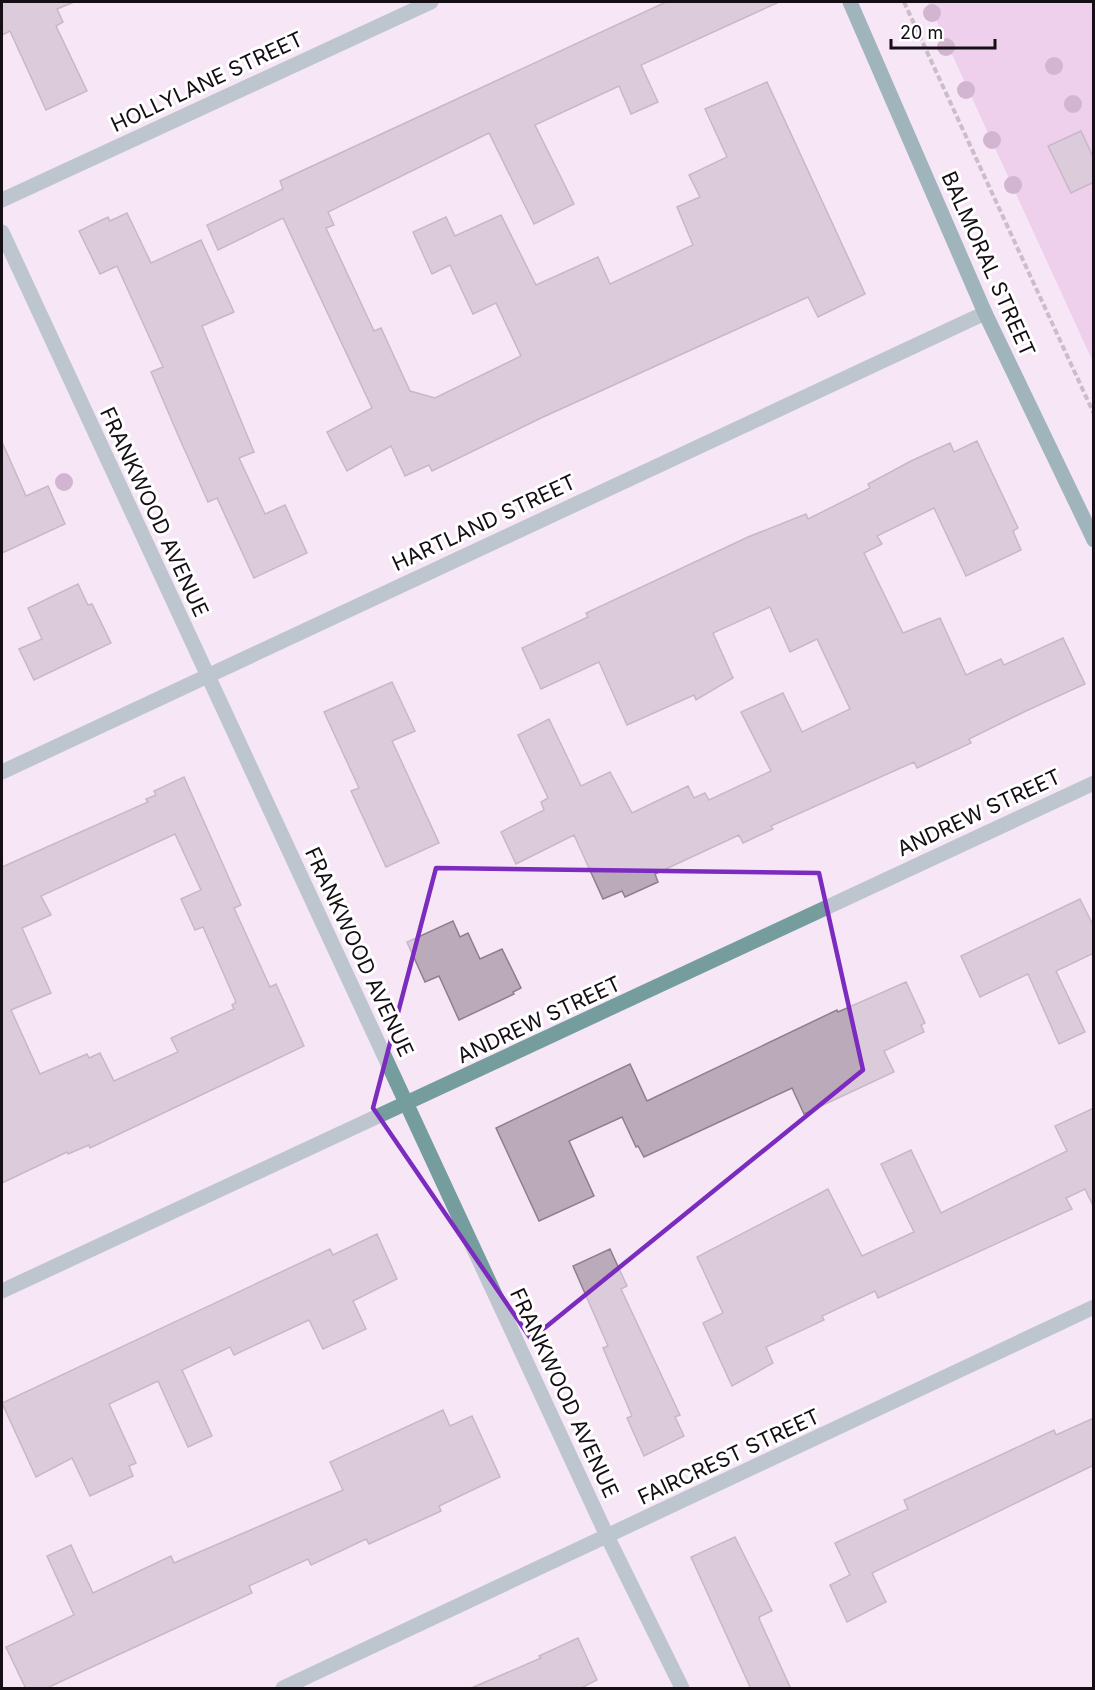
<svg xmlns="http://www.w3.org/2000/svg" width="1095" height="1690" font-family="Inter,sans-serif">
<rect width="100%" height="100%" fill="#f7e7f6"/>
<path fill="#e3b3e1" d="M 928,2 L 1093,2 L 1093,362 Z"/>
<g fill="#bbabba" stroke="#8e7f8d" stroke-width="1.5" fill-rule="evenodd">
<path d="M 2,2 L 74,2 L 57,9 L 63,22 L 56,26 L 87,91 L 46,110 L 10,31 L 2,35 Z"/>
<path d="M 666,2 L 779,2 L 641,65 L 658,102 L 631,114 L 619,86 L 535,125 L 574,204 L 534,224 L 489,133 L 328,212 L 334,225 L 326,228 L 374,331 L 381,328 L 410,391 L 435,398 L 521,356 L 496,303 L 473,314 L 450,265 L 432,274 L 413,232 L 446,217 L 455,236 L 501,215 L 536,285 L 598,257 L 610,284 L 693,245 L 677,207 L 700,197 L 689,175 L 727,157 L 705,109 L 767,82 L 865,294 L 818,317 L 808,297 L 541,418 L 432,471 L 429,465 L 405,476 L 391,446 L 347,471 L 327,432 L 372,408 L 283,218 L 218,250 L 207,225 L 283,189 L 280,181 Z"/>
<path d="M 1081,131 L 1094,159 L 1094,182 L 1071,193 L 1048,146 Z"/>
<path d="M 127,213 L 151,263 L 201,240 L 234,312 L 202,326 L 254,452 L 239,458 L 265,514 L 285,505 L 307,553 L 254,578 L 217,498 L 208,502 L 178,435 L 151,372 L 163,367 L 117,266 L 100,274 L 79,231 L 108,217 L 110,221 Z"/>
<path d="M 977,441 L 1018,528 L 1013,531 L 1021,550 L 966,576 L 934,508 L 877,536 L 882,544 L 864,553 L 903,633 L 940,618 L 966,675 L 1001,659 L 1004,665 L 1063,638 L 1085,684 L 1026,711 L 969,739 L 971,743 L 917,768 L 914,762 L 771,826 L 773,829 L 743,843 L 739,835 L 655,874 L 658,882 L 625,897 L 622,891 L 603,899 L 574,835 L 516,864 L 501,832 L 544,810 L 541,802 L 548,798 L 518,735 L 549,719 L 581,786 L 610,772 L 632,813 L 688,786 L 694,798 L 705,793 L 709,800 L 771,771 L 741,712 L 783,693 L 802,732 L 850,709 L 817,639 L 790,652 L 770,607 L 713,633 L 733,678 L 696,700 L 694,695 L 627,725 L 599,662 L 541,689 L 522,648 L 588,617 L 586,613 L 748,537 L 806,514 L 808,519 L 870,488 L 868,484 L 911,461 L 950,443 L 954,452 Z"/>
<path d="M 2,442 L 26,496 L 48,486 L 65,524 L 2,553 Z"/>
<path d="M 78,584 L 88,605 L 92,604 L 111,643 L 34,680 L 19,649 L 42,639 L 28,608 Z"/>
<path d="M 392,682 L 415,731 L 392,741 L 439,843 L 386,867 L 351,791 L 359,788 L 324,712 Z"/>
<path d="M 184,777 L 241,905 L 234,908 L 270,987 L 276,984 L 304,1046 L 90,1148 L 89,1145 L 68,1154 L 67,1152 L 2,1183 L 2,867 L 148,802 L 146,799 L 156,795 L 154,791 ZM 175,834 L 201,890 L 181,899 L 195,930 L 203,927 L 236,1002 L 232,1005 L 234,1009 L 171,1038 L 178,1052 L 114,1081 L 100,1053 L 89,1058 L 87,1054 L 40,1074 L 11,1010 L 51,993 L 22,928 L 51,915 L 41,896 Z"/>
<path d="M 1080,899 L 1094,927 L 1094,953 L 1056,971 L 1085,1032 L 1059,1044 L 1028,974 L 980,997 L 961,956 Z"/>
<path d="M 453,921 L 460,937 L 468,933 L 480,959 L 502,949 L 521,988 L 513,992 L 514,994 L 459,1020 L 439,976 L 425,982 L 407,942 Z"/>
<path d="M 906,982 L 925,1023 L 921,1025 L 924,1032 L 884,1051 L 894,1072 L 804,1114 L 792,1088 L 644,1157 L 638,1146 L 636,1147 L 622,1117 L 569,1141 L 594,1196 L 539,1221 L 496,1128 L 630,1064 L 647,1101 L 837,1010 L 838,1012 Z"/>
<path d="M 1094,1108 L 1094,1208 L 1085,1189 L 1066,1198 L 1072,1209 L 878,1298 L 875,1291 L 822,1316 L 824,1320 L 766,1347 L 773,1363 L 732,1386 L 703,1323 L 723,1313 L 697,1257 L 828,1189 L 862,1256 L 914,1232 L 881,1164 L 911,1150 L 941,1213 L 1067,1151 L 1055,1126 Z"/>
<path d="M 377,1234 L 397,1279 L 353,1301 L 366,1329 L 323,1349 L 309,1320 L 234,1355 L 230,1347 L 182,1370 L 212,1436 L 188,1447 L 158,1381 L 109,1404 L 136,1463 L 129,1466 L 133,1476 L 90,1496 L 72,1458 L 36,1477 L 2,1403 L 330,1249 L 333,1255 Z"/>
<path d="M 610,1249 L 627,1286 L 621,1289 L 680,1415 L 675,1417 L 684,1436 L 644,1456 L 627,1418 L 632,1416 L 603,1348 L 608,1346 L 573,1266 Z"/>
<path d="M 443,1410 L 450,1426 L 472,1416 L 500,1477 L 439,1506 L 441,1511 L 369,1544 L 366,1539 L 311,1565 L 308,1559 L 249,1586 L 252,1593 L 94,1666 L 45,1689 L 26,1689 L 6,1647 L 74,1615 L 47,1556 L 71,1545 L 93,1593 L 171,1556 L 174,1563 L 343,1490 L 330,1462 Z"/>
<path d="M 1094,1418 L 1094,1465 L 872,1573 L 886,1602 L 847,1622 L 830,1585 L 850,1575 L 835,1543 L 908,1509 L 904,1500 L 1054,1430 L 1056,1435 Z"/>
<path d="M 735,1537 L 772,1611 L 759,1617 L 760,1621 L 791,1689 L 751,1689 L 691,1557 Z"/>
<path d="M 578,1638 L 597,1680 L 579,1689 L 469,1689 L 541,1658 L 539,1656 Z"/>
</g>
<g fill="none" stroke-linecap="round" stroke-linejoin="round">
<path stroke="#968a96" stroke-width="4" stroke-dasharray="6 3" stroke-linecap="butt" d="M 904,2 L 1094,414"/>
<g stroke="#759d9d" stroke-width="15">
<path d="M 2,200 L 431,2"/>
<path d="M 2,232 L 608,1538 L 682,1688"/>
<path d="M 2,772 L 985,313"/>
<path d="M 2,1291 L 1094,783"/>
<path d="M 283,1688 L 1094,1307"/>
</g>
<path stroke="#357677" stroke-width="15" d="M 850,2 L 985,313 L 1094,540"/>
</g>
<g fill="#a478a4">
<circle cx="932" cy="13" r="9"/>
<circle cx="946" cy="47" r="9"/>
<circle cx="1054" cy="66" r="9"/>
<circle cx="966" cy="90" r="9"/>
<circle cx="1073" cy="104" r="9"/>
<circle cx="992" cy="140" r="9"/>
<circle cx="1013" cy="185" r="9"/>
<circle cx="64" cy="482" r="9"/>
</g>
<path d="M0 0H1095V1690H0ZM 436,868 L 819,873 L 863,1070 L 531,1339 L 373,1108 Z" fill="#f7e7f6" fill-opacity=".55" fill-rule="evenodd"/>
<path fill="none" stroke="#7b2cbf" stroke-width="4.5" stroke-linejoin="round" d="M 436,868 L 819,873 L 863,1070 L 531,1339 L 373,1108 Z"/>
<g text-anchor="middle" stroke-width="6" stroke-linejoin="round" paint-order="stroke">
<g font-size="21" fill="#150f15" stroke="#fff">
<text transform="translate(207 82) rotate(-25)" y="7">HOLLYLANE STREET</text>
<text transform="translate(988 264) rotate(66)" y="7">BALMORAL STREET</text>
<text transform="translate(154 512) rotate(65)" y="7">FRANKWOOD AVENUE</text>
<text transform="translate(484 523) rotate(-25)" y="7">HARTLAND STREET</text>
<text transform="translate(979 813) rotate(-25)" y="7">ANDREW STREET</text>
<text transform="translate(359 952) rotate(65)" y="7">FRANKWOOD AVENUE</text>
<text transform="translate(539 1020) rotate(-25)" y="7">ANDREW STREET</text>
<text transform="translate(564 1393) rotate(65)" y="7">FRANKWOOD AVENUE</text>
<text transform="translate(729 1457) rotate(-25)" y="7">FAIRCREST STREET</text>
</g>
</g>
<rect width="1095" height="1690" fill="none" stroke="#150f15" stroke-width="6"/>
<path d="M891 39v9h104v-9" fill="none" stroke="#150f15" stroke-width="3"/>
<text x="900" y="39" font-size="18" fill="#150f15" stroke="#ffffff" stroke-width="4.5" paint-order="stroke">20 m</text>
</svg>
